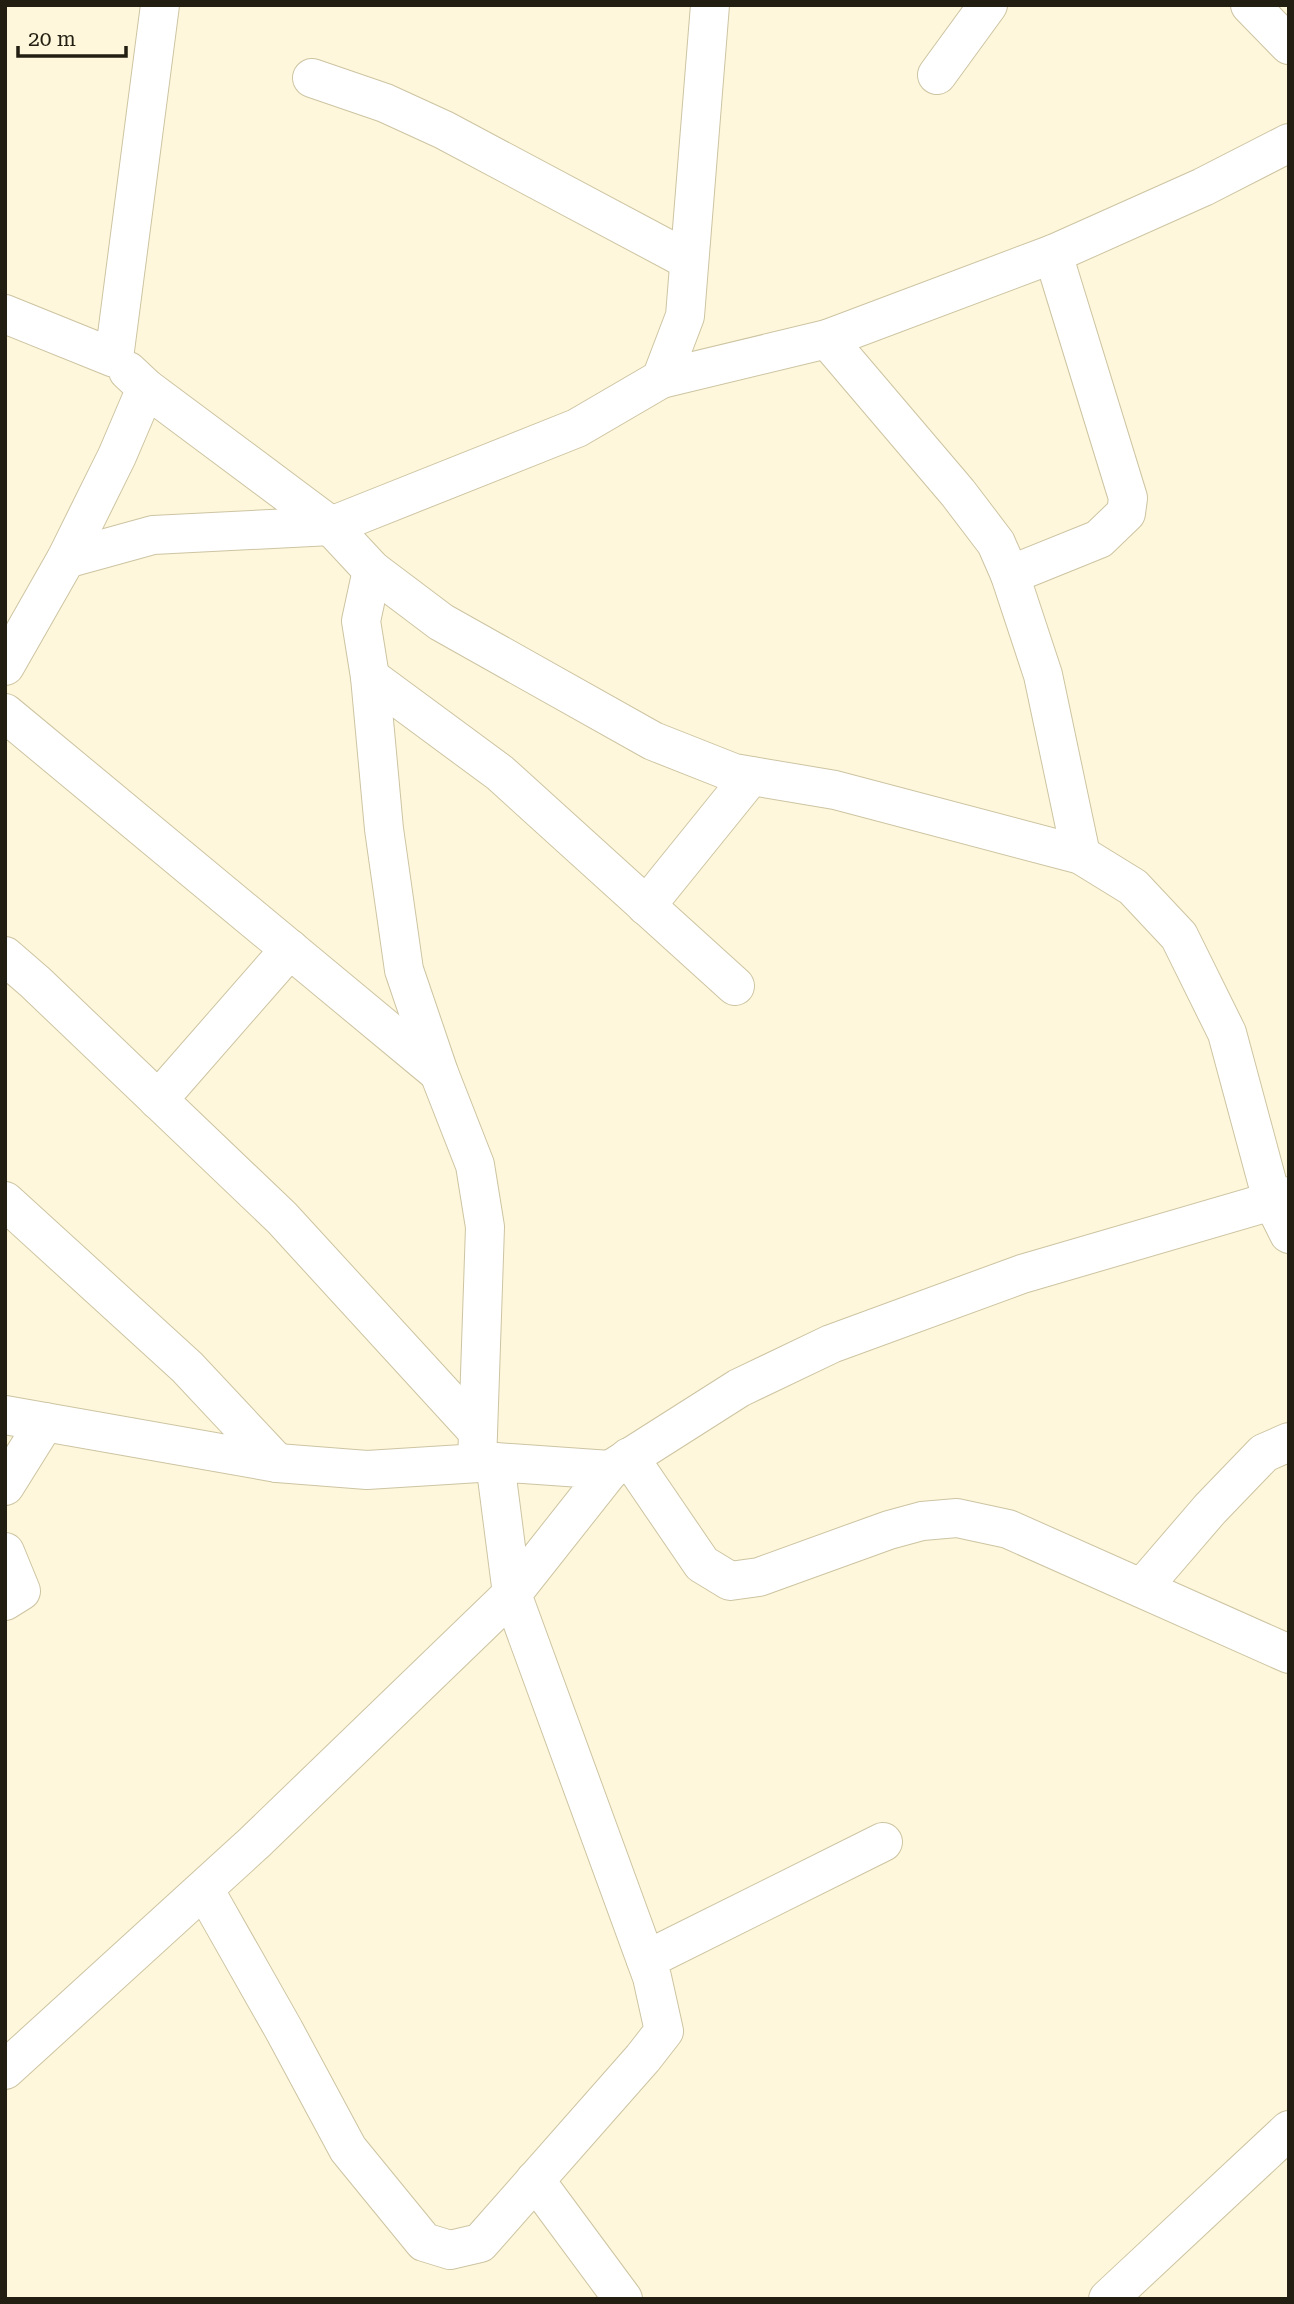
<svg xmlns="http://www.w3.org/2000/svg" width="1294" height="2304" font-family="'Roboto Serif',serif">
<rect width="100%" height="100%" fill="#fef7db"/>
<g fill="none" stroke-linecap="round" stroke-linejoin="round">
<g stroke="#cdc4a2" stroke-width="40">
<g id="minor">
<path d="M 710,5 L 685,316 L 661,379 L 577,428 L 331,526 L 372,570 L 441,622 L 653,741 L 734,773 L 835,790 L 1081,855 L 1133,887 L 1179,936 L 1227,1033 L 1272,1200 L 1289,1234"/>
<path d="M 1250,5 L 1289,45"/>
<path d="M 937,75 L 988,5"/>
<path d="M 312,78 L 385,103 L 444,130 L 688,260"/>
<path d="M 5,314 L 114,358 L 160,5"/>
<path d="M 827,339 L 958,493 L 996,543 L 1010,575 L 1043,675 L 1081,855"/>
<path d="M 661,379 L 827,339 L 1053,254 L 1203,187 L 1289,143"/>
<path d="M 66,559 L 153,535 L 331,526 L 146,388"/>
<path d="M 372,570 L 361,621 L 370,677 L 384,829 L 404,970 L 439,1073 L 475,1165 L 485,1227 L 477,1463"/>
<path d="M 1010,575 L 1099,539 L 1126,513 L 1128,498 L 1053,254"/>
<path d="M 5,666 L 66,559 L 117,456 L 146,388 L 128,371"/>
<path d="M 370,677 L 500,773 L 735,986"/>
<path d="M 5,713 L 439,1073"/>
<path d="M 646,906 L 751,776"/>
<path d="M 5,956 L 35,982 L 282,1218 L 478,1432"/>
<path d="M 158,1100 L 290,949"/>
<path d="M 5,1201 L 187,1367 L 277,1463"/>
<path d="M 5,1415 L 277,1463 L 367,1470 L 495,1462"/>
<path d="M 629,1457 L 702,1564 L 730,1581 L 759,1577 L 889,1530 L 922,1521 L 957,1518 L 1008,1529 L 1289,1654"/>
<path d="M 610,1470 L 739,1388 L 831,1344 L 1022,1274 L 1289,1196"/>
<path d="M 5,1486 L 45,1422"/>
<path d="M 5,1552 L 21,1591 L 5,1601"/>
<path d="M 1142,1588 L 1210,1509 L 1264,1453 L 1289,1442"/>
<path d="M 646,1960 L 883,1842"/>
<path d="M 5,2070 L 254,1843 L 512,1594 L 610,1470 L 495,1462 L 512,1594 L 652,1977 L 664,2031 L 643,2058 L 480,2243 L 450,2250 L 424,2242 L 348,2149 L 284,2030 L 204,1889"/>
<path d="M 535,2180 L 623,2299"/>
</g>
</g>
<g stroke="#cdc4a2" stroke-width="40">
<path id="tertiary" d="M 1108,2299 L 1289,2130"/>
</g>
<use href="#minor" stroke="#fff" stroke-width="38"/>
<use href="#tertiary" stroke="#fff" stroke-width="38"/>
</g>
<rect width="1294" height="2304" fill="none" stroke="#221f12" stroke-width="14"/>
<path d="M18 46v10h108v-10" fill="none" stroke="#221f12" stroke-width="3.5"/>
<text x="28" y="46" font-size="21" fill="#221f12" stroke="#fef7db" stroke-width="5" paint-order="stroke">20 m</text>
</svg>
